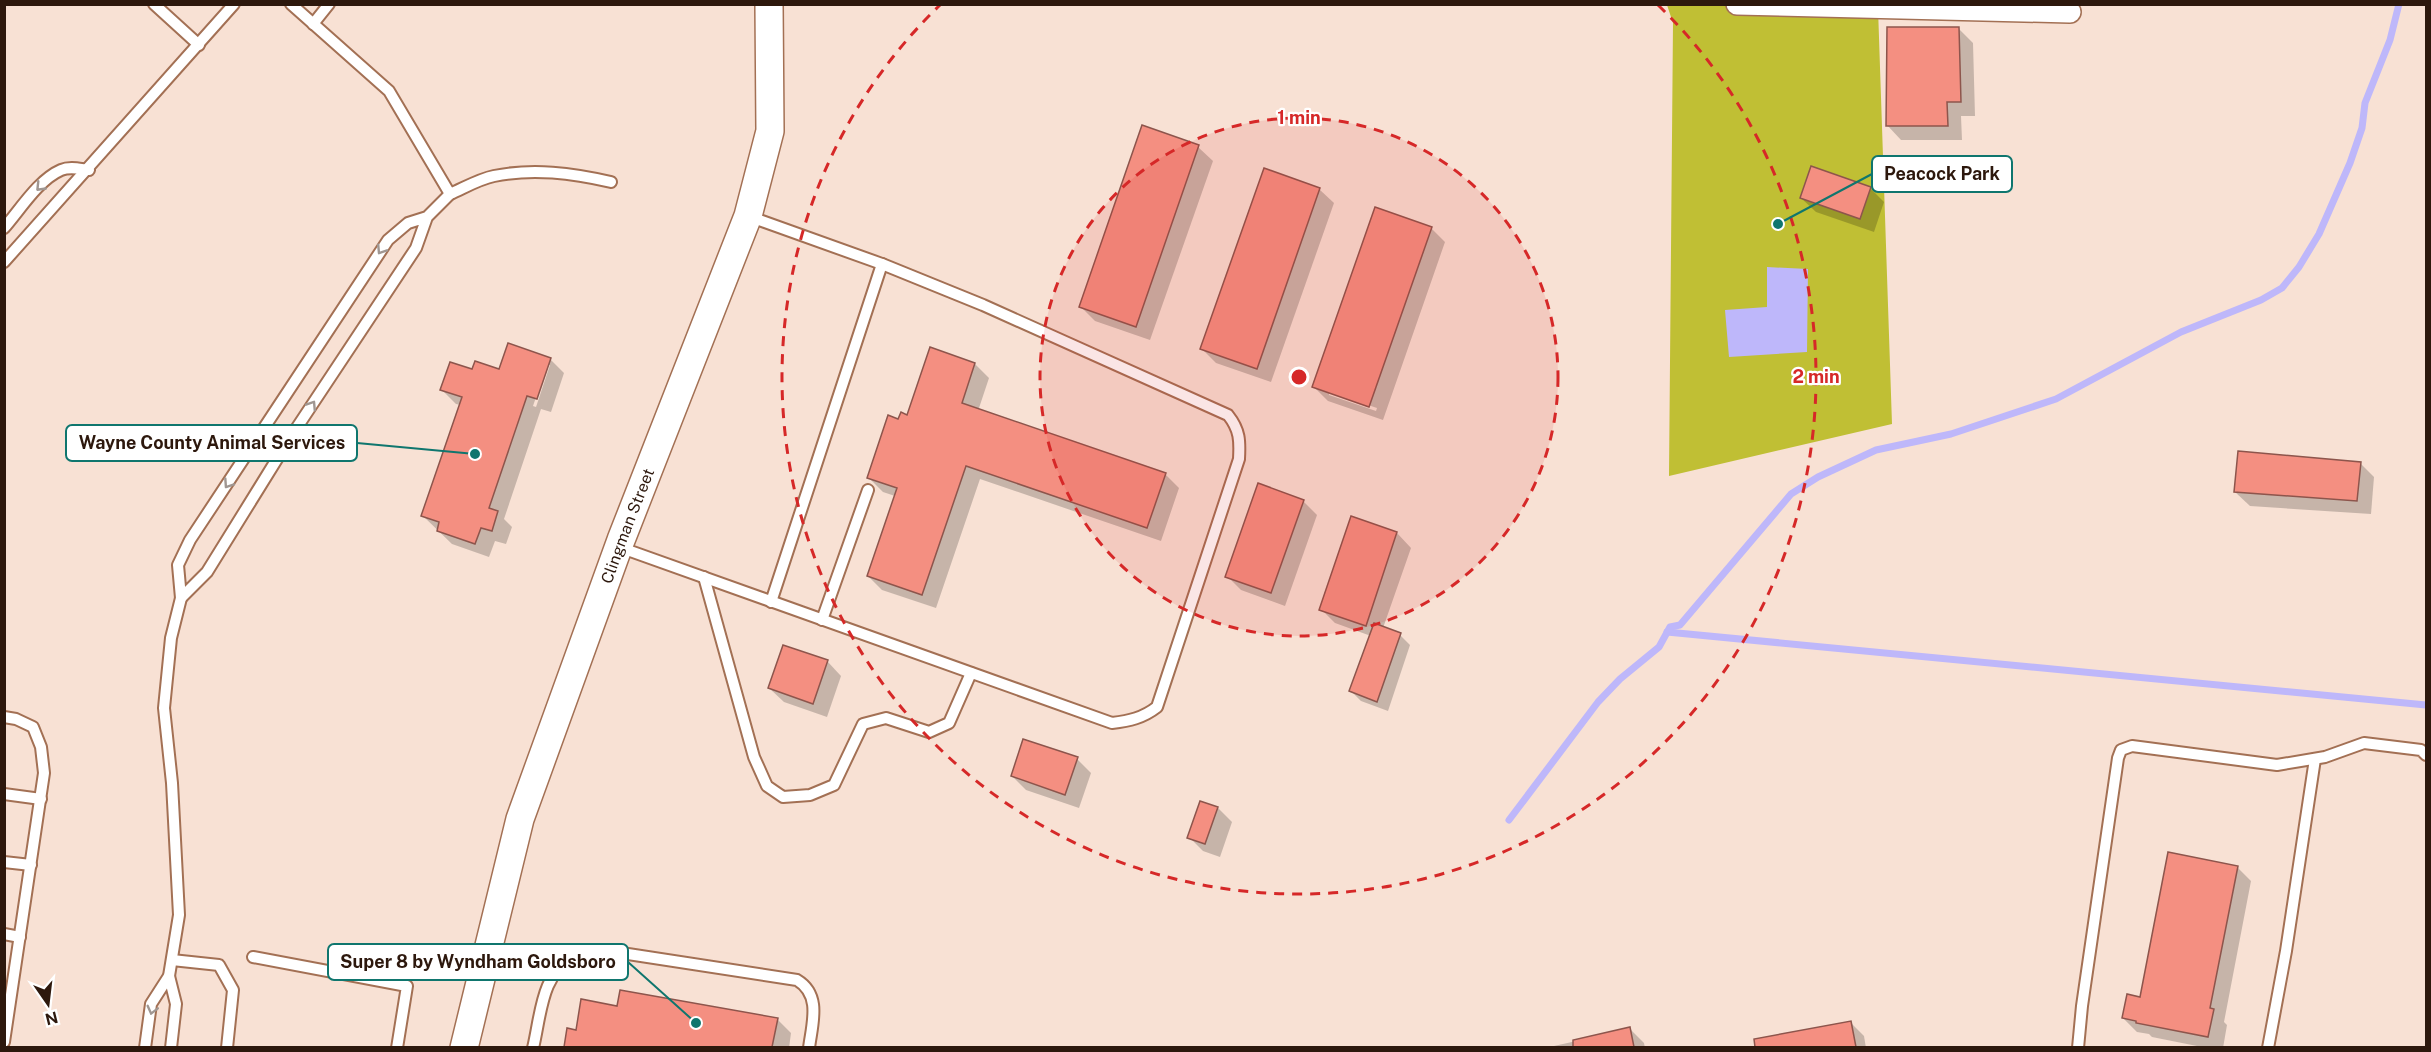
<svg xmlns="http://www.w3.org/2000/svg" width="2431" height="1052" font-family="'Public Sans',sans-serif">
<rect width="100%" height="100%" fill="#f8e1d4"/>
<path fill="#c0bf34" d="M 1667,5 L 1878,8 L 1892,424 L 1669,476 L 1673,23 Z"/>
<path fill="#beb7fa" d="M 1767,267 L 1808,269 L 1807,352 L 1729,357 L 1725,310 L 1767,307 Z"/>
<g fill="#0003" fill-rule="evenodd">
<path d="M 1959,29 L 1973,43 L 1975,116 L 1961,116 L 1962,140 L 1901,140 L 1887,125 Z"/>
<path d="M 1143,127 L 1198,147 L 1213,161 L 1150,340 L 1095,321 L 1081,307 Z"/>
<path d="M 1870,188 L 1884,202 L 1874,232 L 1816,212 L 1801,198 Z"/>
<path d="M 1319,189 L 1334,203 L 1271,382 L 1216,363 L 1202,349 Z"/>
<path d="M 1431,228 L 1445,242 L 1383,420 L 1328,401 L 1314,387 ZM 1329,392 L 1377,408 L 1376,411 L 1329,395 Z"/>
<path d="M 550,359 L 564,373 L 551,412 L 541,409 L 504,519 L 512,527 L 506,544 L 495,541 L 489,557 L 452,544 L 423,516 L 461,405 L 456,404 L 442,390 L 473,371 L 500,371 ZM 547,365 L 550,365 L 536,407 L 533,406 Z"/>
<path d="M 975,364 L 989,378 L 978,411 L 1165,474 L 1179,488 L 1161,541 L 980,479 L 936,608 L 882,590 L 868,576 L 895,496 L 883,492 L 869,478 L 899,421 Z"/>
<path d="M 2360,463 L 2374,477 L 2371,514 L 2250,506 L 2235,492 Z"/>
<path d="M 1303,501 L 1317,515 L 1285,606 L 1241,590 L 1227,576 Z"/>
<path d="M 1352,518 L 1397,533 L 1411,548 L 1383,628 L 1400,635 L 1410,645 L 1388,711 L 1361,701 L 1351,691 L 1371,636 L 1335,623 L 1321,609 Z"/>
<path d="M 827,661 L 841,676 L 827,717 L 784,702 L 769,688 Z"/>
<path d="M 1077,759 L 1091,773 L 1079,808 L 1026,790 L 1012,776 Z"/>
<path d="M 1201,803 L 1218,808 L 1232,822 L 1220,857 L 1203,851 L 1189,837 Z"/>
<path d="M 2237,867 L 2251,881 L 2224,1022 L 2227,1025 L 2223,1048 L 2207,1048 L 2152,1037 L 2149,1034 L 2137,1032 L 2123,1018 L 2141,999 Z"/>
<path d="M 618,1007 L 777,1019 L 791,1033 L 789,1048 L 565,1048 L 568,1030 L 577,1031 Z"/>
<path d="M 1850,1022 L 1864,1036 L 1866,1048 L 1785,1048 L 1782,1035 Z"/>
<path d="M 1630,1029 L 1644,1043 L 1645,1048 L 1545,1048 Z"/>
</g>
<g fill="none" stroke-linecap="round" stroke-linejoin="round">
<g stroke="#beb7fa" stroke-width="7">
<path d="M 1667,632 L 2426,705"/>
<path d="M 1509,820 L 1598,702 L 1620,679 L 1659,647 L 1670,627 L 1680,625 L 1791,494 L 1818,477 L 1876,450 L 1951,434 L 2056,399 L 2181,332 L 2261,300 L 2282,288 L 2299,267 L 2319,234 L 2350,163 L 2362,128 L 2365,103 L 2390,40 L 2399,4"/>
</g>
</g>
<g fill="#f48f81" stroke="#8d554c" stroke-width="1.5">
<path d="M 1887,27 L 1959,27 L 1961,102 L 1947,102 L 1948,126 L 1886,126 Z"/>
<path d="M 1142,125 L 1199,145 L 1136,327 L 1079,307 Z"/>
<path d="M 1811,166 L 1871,187 L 1860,219 L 1800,198 Z"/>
<path d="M 1264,168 L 1320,188 L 1257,369 L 1200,349 Z"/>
<path d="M 1375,207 L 1432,227 L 1369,407 L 1312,387 Z"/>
<path d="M 508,343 L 551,358 L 537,399 L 527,396 L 489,508 L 498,511 L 492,531 L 481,528 L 475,544 L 437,531 L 439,522 L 421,516 L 462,397 L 440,390 L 450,362 L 472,369 L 475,361 L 499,369 Z"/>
<path d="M 930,347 L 975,363 L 962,403 L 1166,473 L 1147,528 L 966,466 L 922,595 L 867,576 L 897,488 L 867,478 L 888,415 L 898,419 L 901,412 L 907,415 Z"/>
<path d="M 2238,451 L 2361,462 L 2357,501 L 2234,492 Z"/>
<path d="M 1258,483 L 1304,500 L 1271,593 L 1225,577 Z"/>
<path d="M 1351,516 L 1397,532 L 1366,626 L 1319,610 Z"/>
<path d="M 1374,623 L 1401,633 L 1377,702 L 1349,691 Z"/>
<path d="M 783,645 L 828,660 L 813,704 L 768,688 Z"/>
<path d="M 1023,739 L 1078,757 L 1065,795 L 1011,776 Z"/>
<path d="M 1200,801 L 1218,807 L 1205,844 L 1187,838 Z"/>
<path d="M 2168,852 L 2238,866 L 2210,1008 L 2214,1009 L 2208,1037 L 2136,1023 L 2136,1021 L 2122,1018 L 2127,994 L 2140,997 Z"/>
<path d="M 620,990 L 778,1018 L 772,1047 L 564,1047 L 567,1028 L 576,1030 L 581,999 L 617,1006 Z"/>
<path d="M 1851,1021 L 1856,1047 L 1755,1047 L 1754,1039 Z"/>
<path d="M 1630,1027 L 1634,1047 L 1573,1047 L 1573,1040 Z"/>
</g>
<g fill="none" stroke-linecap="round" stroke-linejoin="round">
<g stroke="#a37054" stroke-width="14">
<g id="service">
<path d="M 154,4 L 199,45"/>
<path d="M 291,4 L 389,91 L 450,194 C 464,188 479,179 494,176 C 533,168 572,173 611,182"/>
<path d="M 313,24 L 329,4"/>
<path d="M 427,217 L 408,223 L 388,240 L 190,540 L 178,565 L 181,598 L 207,572 L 290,438 L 416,248 L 427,217 L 450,194"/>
<path d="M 4,228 C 20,210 38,180 61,170 C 70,166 80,169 89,170"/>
<path d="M 4,262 L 234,4"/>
<path d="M 619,547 L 1112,723 C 1129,721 1143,718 1157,707 L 1239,459 C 1240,441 1240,430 1228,415 L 983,305 L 882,264 L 748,216"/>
<path d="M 704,577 L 754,757 L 767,786 L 783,797 L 810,795 L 834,785 L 863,724 L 886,718 L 929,732 L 949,723 L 971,673"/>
<path d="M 771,602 L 882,264"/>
<path d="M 822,620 L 868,490"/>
<path d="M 4,717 L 16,719 L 33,727 L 41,747 L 44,773 L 4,1042"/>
<path d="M 4,794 L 41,799"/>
<path d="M 4,862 L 31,865"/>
<path d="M 4,934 L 20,937"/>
<path d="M 253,957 L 407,986 L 397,1048"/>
<path d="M 172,960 L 219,965 L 233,990 L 227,1048"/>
<path d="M 169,976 L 176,1004 L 171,1048"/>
<path d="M 145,1048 L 151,1004 L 169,976 L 179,915 L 172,783 L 164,708 L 171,638 L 181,598"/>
<path d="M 533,1048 C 541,1015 541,973 574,957 C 582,953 593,952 602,950 L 797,980 C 822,995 812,1024 809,1048"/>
<path d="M 2078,1048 L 2082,1006 L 2118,758 L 2121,750 L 2132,746 L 2277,765 L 2325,757 L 2364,743 L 2421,750 L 2426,755"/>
<path d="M 2268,1048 L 2286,951 L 2315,759"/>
</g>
</g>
<g stroke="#a37054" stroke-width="24">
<path id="minor" d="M 1737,4 L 2070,12"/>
</g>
<g stroke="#a37054" stroke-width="30">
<g id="tertiary">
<path id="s1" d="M 464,1048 L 520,819 L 621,540 L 748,216 L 770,131 L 769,4"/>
</g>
</g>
<use href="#service" stroke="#fff" stroke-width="10"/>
<use href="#minor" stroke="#fff" stroke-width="21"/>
<use href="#tertiary" stroke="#fff" stroke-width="27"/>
</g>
<defs><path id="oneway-chevron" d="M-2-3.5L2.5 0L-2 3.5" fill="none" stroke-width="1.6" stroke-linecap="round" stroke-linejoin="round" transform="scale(1.5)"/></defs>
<g stroke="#a09792">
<use href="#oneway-chevron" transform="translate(40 187) rotate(134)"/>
<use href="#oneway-chevron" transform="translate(381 250) rotate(123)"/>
<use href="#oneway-chevron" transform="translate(312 405) rotate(-57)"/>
<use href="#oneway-chevron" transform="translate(228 484) rotate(124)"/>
<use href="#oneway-chevron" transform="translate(152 1010) rotate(104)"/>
</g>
<circle cx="1299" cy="377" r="259" fill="#d62828" fill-opacity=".12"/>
<g fill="none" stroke="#d62828" stroke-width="3" stroke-dasharray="10 8">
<circle cx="1299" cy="377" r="259"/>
<path d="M1658 5A517 517 0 1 1 940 5"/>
</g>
<g text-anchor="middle" stroke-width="4.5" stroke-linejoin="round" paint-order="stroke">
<g font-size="16" fill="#2d180d" stroke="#fff">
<text dy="6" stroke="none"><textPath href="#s1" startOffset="548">Clingman Street</textPath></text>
</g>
</g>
<circle cx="1299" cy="377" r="9" fill="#d62828" stroke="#fff" stroke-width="3"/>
<g font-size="18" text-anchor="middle" font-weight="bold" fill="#d62828" stroke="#fff" stroke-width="4.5" stroke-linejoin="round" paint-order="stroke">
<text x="1299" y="124">1 min</text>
<text x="1816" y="383">2 min</text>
</g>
<path fill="none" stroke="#0f766e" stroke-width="2" d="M1778 224L1872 174M475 454L357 443M696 1023L628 962"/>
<g fill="#0f766e" stroke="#fff" stroke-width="2">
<circle cx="1778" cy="224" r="6"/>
<circle cx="475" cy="454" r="6"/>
<circle cx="696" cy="1023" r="6"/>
</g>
<g fill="#fff" stroke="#0f766e" stroke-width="2">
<rect x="1872" y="156" width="140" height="36" rx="6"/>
<rect x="66" y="425" width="291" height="36" rx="6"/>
<rect x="328" y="944" width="300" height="36" rx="6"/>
</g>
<g font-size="18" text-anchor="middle" font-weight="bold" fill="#2d180d">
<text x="1942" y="180">Peacock Park</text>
<text x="212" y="449">Wayne County Animal Services</text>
<text x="478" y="968">Super 8 by Wyndham Goldsboro</text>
</g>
<rect width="2431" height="1052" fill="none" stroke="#2d180d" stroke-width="12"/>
<g transform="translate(48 1004) rotate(166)" stroke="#ffffff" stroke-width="4.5" paint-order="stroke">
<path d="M0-4.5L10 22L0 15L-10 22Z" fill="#2d180d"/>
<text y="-9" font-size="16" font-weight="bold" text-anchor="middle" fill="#2d180d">N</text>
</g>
</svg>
